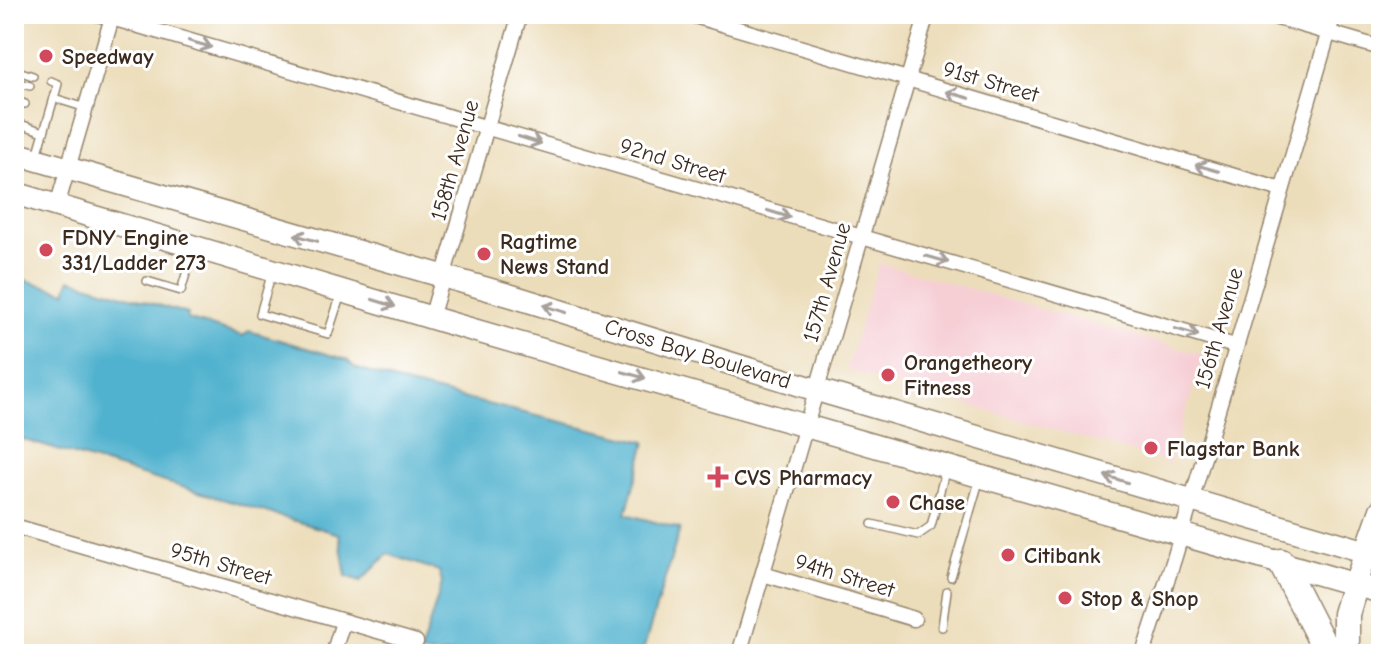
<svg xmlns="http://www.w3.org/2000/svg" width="1395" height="668" font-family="'Comic Neue',sans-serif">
<rect width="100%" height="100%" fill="#fff"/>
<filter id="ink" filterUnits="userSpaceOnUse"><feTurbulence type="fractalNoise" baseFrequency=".0125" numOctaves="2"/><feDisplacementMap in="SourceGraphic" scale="16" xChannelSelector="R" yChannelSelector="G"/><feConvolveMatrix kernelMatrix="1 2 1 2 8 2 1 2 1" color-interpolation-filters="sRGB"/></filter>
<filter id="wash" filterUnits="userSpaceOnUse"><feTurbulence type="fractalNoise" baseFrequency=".006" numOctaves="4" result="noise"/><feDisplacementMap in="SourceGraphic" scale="32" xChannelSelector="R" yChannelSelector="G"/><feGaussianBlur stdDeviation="1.8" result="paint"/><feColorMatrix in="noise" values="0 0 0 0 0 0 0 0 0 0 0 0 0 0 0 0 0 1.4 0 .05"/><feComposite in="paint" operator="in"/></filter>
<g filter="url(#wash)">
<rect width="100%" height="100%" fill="#ecddba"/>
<path fill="#f6cfd5" d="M 879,263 L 1203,355 L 1170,463 L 846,370 Z"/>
<path fill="#51b2cf" stroke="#466e76" stroke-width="2" d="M 14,277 L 66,292 L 70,279 L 188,314 L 187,319 L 243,336 L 249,331 L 347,360 L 355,368 L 408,385 L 646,442 L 626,514 L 680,529 L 642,654 L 420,654 L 442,583 L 439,571 L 388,554 L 361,581 L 346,576 L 339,534 L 14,437 Z"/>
</g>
<g filter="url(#ink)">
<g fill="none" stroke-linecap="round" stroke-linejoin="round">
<g stroke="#94846c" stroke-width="10">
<g id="lane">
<path d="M 51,81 L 58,84 L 54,98 L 86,108"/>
<path d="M 15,82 L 30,86"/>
<path d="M 14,85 L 18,71 L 33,76"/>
<path d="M 14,100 L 25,104"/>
<path d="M 14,122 L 44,132 L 54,98"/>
<path d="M 37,156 L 44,132"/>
<path d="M 272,272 L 260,314 L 328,334 L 341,294"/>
<path d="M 147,281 L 181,291 L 193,250"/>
<path d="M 872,524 L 918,535 L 931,526 L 946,468"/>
<path d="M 951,577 L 980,478"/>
<path d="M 942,627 L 947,591"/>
</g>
</g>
<g stroke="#94846c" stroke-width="17">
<g id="street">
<path d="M 98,14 L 1235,346"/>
<path d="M 688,14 L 1282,190"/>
<path d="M 1264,14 L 1381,48"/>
<path d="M 57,206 L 113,14"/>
<path d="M 431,318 L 520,14"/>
<path d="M 14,526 L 416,642"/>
<path d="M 763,574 L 914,619"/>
<path d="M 333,654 L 343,622"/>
<path d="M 739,654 L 927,14"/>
<path d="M 1143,654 L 1175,556 L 1334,14"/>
</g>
</g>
<g stroke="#94846c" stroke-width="25">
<g id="primary">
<path d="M 14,153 L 512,296 L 817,390 L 1381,556"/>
<path d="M 14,193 L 449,323 L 1381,592"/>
<path d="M 1355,584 L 1381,510"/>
</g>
</g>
<g stroke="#94846c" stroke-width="29">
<g id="highway">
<path d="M 1281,562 L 1328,654"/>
<path d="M 1346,654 L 1346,614 L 1355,584"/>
</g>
</g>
<use href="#lane" stroke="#fff" stroke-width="7"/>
<use href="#street" stroke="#fff" stroke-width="14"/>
<use href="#primary" stroke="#fff" stroke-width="22"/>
<use href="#highway" stroke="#fff" stroke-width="26"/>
</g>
<defs><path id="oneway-shaft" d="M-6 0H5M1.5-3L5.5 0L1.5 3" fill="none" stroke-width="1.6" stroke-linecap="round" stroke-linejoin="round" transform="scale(2)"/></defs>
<g stroke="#a79f9a">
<use href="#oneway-shaft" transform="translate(200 44) rotate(16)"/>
<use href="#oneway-shaft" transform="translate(958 95) rotate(-164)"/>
<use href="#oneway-shaft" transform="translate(530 140) rotate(17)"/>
<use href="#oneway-shaft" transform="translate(1207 168) rotate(-164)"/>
<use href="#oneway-shaft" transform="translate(779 214) rotate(17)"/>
<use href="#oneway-shaft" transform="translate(306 238) rotate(-164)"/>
<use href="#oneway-shaft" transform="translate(937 259) rotate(16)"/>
<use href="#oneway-shaft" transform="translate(384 303) rotate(17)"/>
<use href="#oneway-shaft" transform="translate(555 309) rotate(-163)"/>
<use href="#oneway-shaft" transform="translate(1187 332) rotate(16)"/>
<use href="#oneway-shaft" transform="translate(634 375) rotate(16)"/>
<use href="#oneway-shaft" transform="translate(1116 479) rotate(-163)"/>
</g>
</g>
<g fill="#d1495b" stroke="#fff" stroke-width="3">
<circle cx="46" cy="56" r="8"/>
<circle cx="46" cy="250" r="8"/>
<circle cx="484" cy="254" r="8"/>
<circle cx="888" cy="375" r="8"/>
<circle cx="1151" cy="448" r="8"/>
<path d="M714 465h8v8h8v8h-8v8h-8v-8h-8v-8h8z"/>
<circle cx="893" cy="502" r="8"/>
<circle cx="1008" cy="555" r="8"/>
<circle cx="1065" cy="598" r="8"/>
</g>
<g text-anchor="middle" stroke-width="6" stroke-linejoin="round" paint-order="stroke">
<g font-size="22" font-weight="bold" fill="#3b2a1e" stroke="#fff" text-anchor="start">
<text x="62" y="64">Speedway</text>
<text x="62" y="245">FDNY Engine<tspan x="62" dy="25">331/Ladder 273</tspan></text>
<text x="500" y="249">Ragtime<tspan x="500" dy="25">News Stand</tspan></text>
<text x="904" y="370">Orangetheory<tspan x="904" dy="25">Fitness</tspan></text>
<text x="1167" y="456">Flagstar Bank</text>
<text x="734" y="485">CVS Pharmacy</text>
<text x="909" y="510">Chase</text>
<text x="1024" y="563">Citibank</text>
<text x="1081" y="606">Stop &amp; Shop</text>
</g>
<g font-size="22" fill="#3b2a1e" stroke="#fff">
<text transform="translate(991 81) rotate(16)" y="8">91st Street</text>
<text transform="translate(454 160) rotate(-74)" y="8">158th Avenue</text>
<text transform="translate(673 160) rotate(17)" y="8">92nd Street</text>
<text transform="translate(826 282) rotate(-74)" y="8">157th Avenue</text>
<text transform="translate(1218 328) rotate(-74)" y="8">156th Avenue</text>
<text transform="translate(698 353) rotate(17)" y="8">Cross Bay Boulevard</text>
<text transform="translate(221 563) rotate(16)" y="8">95th Street</text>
<text transform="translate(845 575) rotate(17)" y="8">94th Street</text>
</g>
</g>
<rect width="1395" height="668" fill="none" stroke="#fff" stroke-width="48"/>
</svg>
